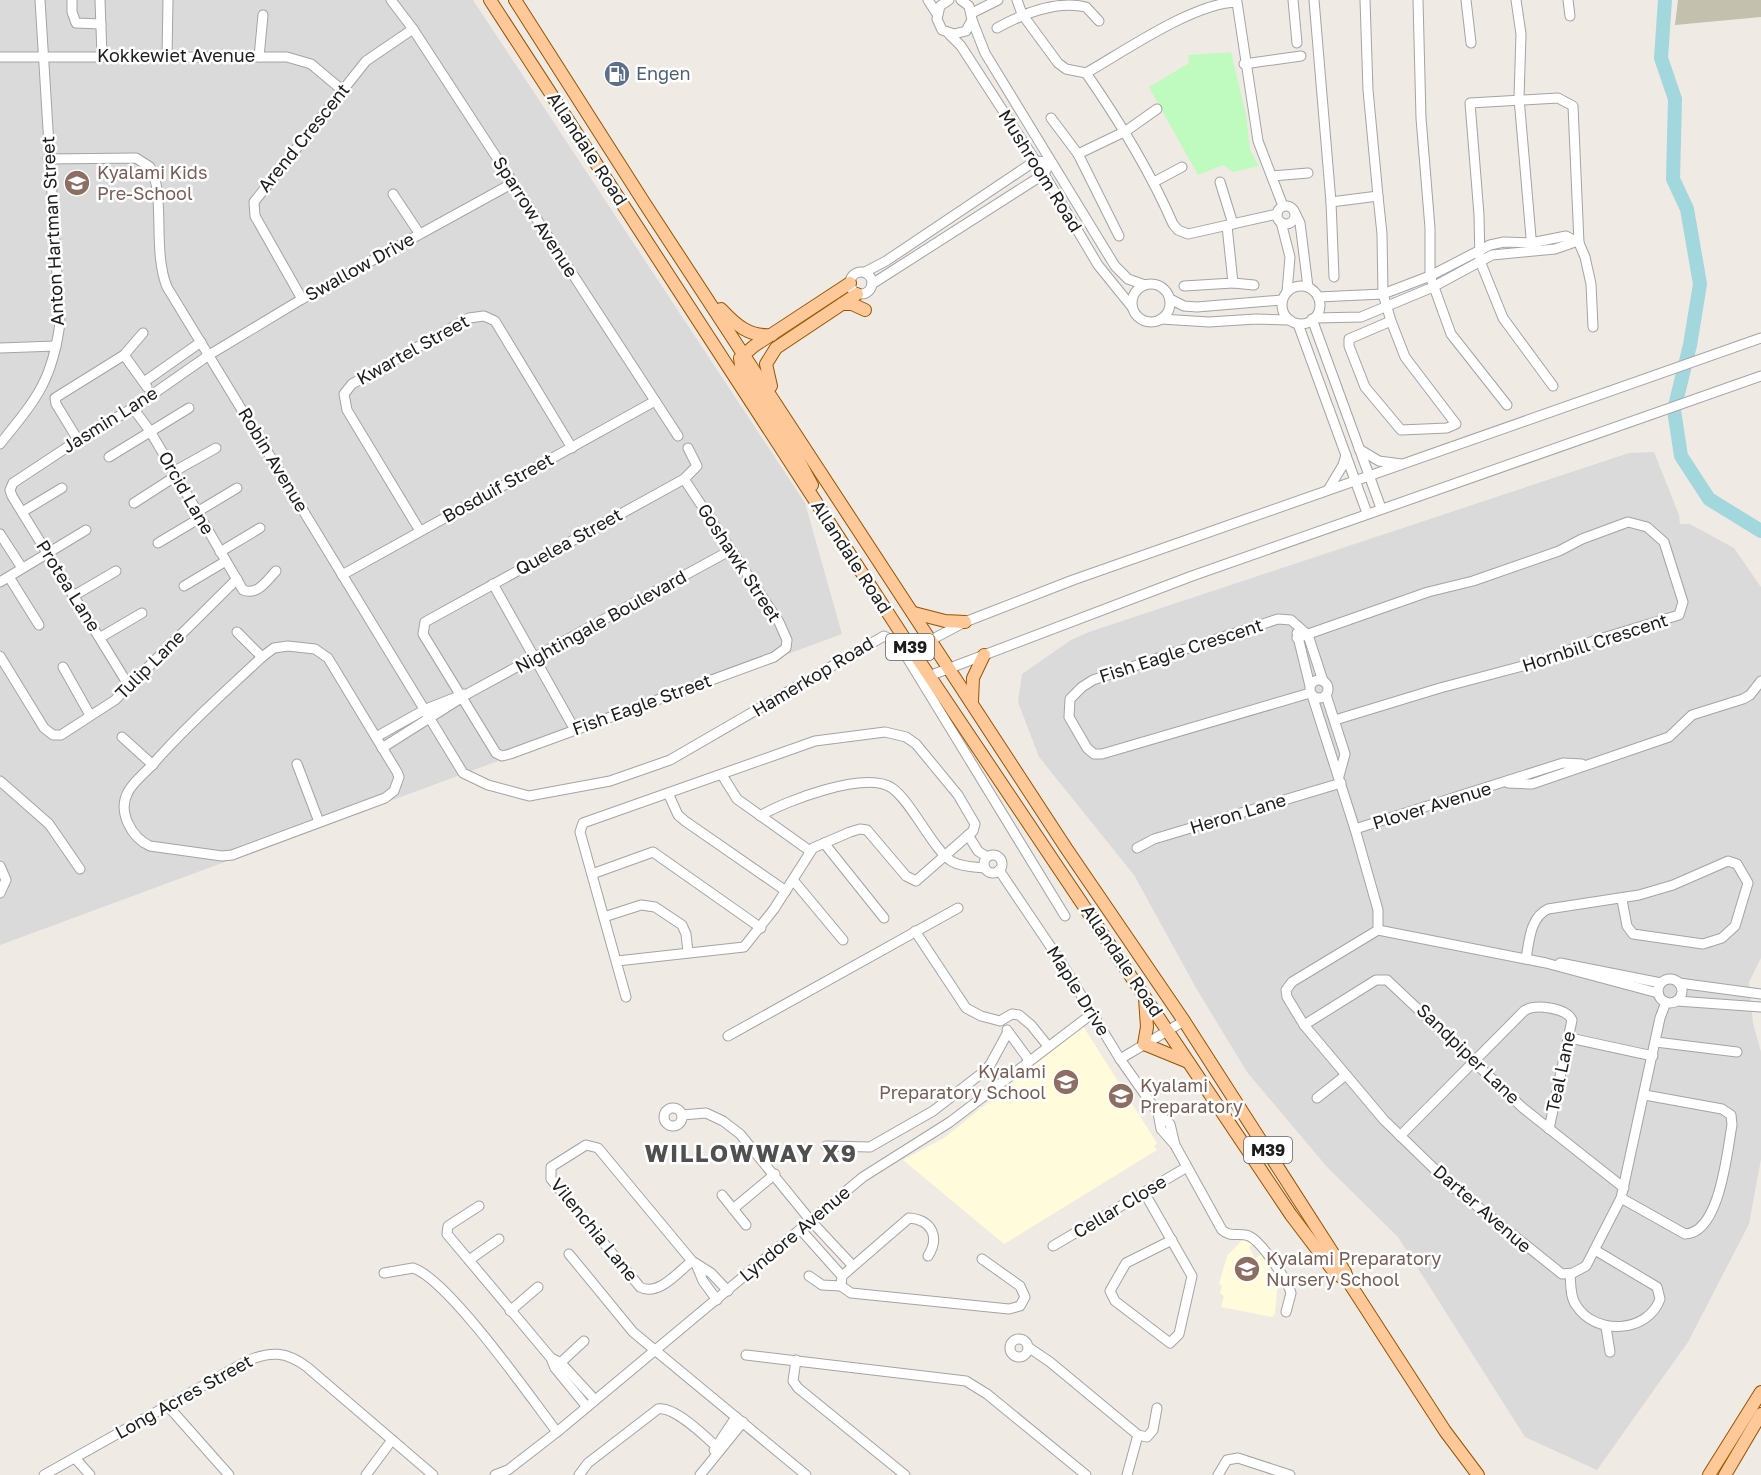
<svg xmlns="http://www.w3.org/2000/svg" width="1761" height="1475" font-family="'Golos Text',sans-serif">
<rect width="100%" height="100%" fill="#efeae3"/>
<g fill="#dbdada">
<path d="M 0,0 L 473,0 L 805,503 L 842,634 L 0,945 Z"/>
<path d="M 1654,452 L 1679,515 L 1680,524 L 1690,524 L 1734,548 L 1761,587 L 1761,958 L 1749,982 L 1753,1023 L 1761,1052 L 1761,1159 L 1749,1224 L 1688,1342 L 1597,1470 L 1525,1437 L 1398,1237 L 1327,1167 L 1247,1072 L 1196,988 L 1134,875 L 1039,757 L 1018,702 L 1022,674 L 1071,640 L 1089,632 L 1629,453 Z"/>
</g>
<g fill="#fffbdb">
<path d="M 1083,1026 L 1157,1143 L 1154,1146 L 1157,1150 L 1004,1244 L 903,1160 L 944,1138 Z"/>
<path d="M 1244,1238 L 1253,1244 L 1249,1247 L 1255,1258 L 1261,1255 L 1278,1281 L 1275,1314 L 1272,1317 L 1221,1307 L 1224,1296 L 1220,1293 L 1222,1286 L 1219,1284 L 1227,1256 Z"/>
</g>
<path fill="#c3c1ae" d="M 1678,0 L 1761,0 L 1761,17 L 1675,25 Z"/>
<path fill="#bffbbe" d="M 1231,52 L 1246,115 L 1250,150 L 1259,166 L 1233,172 L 1223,165 L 1198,175 L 1149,87 L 1189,63 L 1188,55 Z"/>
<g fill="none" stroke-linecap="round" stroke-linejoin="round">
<path stroke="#a2d7de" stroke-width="14" d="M 1665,0 L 1661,58 L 1675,99 L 1673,179 L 1687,209 L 1700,284 L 1690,345 L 1674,410 L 1681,456 L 1709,499 L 1761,531"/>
<g stroke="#a4a4a4" stroke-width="11">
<g id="minor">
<path d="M 72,0 L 72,12 L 76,23 L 101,24"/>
<path d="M 100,0 L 102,56"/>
<path d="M 391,0 L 413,29 L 678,436"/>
<path d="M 928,0 L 937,14"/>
<path d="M 949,0 L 940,6 L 937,19 L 942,30 L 954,34 L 966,31 L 972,20 L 969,6 L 961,0"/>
<path d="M 1017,0 L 1022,14 L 1058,63 L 1066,69 L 1086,73"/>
<path d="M 1293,0 L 1297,43"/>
<path d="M 1314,0 L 1331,202 L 1334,277"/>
<path d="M 1365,0 L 1368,90 L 1378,196"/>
<path d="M 1418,0 L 1421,118 L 1430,228 L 1430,276 L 1451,334 L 1507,405"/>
<path d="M 1466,0 L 1471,43"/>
<path d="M 1516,0 L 1521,34 L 1519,98 L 1532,249"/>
<path d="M 1568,0 L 1570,16"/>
<path d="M 972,13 L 998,0"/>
<path d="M 972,20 L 985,53 L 1115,266 L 1128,279 L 1145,285"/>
<path d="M 997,28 C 1022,14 1057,0 1086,7 L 1099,21"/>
<path d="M 949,34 L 961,46 L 1044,174 L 1098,265 L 1132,307"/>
<path d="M 167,56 L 168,0"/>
<path d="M 0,57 L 287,57 L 311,64 L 342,90"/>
<path d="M 259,57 L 263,15"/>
<path d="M 1244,64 L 1301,56"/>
<path d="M 1051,118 L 1078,154 L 1119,236"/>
<path d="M 1078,154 L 1126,131 L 1157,109"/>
<path d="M 48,159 L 136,158 L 150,167 C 166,194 152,250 167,287 L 463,773 L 488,785 L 529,796 L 610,781 L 670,760 L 884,636 L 897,643 L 903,651 L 1065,916"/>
<path d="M 1272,176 L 1308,173"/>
<path d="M 1154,182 L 1182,167"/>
<path d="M 1220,182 L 1233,224"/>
<path d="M 393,194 L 419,233"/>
<path d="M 1331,202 L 1378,196 L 1382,234 L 1383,294 L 1391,321 L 1405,357 L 1456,424 L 1447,428 L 1401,430 L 1365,387 L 1349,346 L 1349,339 L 1391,321"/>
<circle cx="1286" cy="215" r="9"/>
<path d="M 1295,213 L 1300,223 L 1308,287"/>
<path d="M 1277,214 L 1188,234 L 1178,230 L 1173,224 C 1149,169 1120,122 1086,73 C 1125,51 1193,3 1237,2 L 1258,141 L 1283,206"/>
<path d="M 1281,222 L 1290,257 L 1287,292"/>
<circle cx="861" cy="283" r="11"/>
<path d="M 865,272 L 886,261 L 1035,161 L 1050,162 L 1044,174 L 872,284"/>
<path d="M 1233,283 L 1254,285"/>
<circle cx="1151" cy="303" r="19"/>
<path d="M 1184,286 L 1233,283 L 1227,226"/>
<circle cx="1301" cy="305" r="19"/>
<path d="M 1318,297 L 1383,294 L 1430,276 L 1490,245 L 1504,242 L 1531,243 L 1566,236 L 1579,243 L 1585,257 L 1591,284 L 1593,327"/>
<path d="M 302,299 L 255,216 L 254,202 L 366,61 L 413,29"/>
<path d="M 1170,299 L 1184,306 L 1197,307 L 1282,300"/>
<path d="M 1315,318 L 1361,317 L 1433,287 L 1492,255 L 1555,249 L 1575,242"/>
<path d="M 1161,319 L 1209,322 L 1256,319 L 1290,320"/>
<path d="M 1312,319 L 1381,508"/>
<path d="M 1298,324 L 1367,513"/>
<path d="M 0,348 L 56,346"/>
<path d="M 124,355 L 147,387"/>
<path d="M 144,382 L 201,342"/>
<path d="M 1553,386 L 1503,318 L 1480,261 L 1479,215 L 1470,103 L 1558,98 L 1573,106 L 1579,243"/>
<path d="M 133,408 L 150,431 L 243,590 C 258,596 267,580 276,571"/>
<path d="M 78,440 L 56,404 L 55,398 L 124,355 L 143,333"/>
<path d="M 0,444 C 36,399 52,382 60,323 L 40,0"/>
<path d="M 1359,449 L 1379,461 L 1401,464"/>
<path d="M 109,457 L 189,408"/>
<path d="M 173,472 L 216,448"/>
<path d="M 684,479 L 779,622 L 787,640 L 786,648 L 774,657 L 510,754 L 502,756 L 496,753 L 423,634 L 425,622 L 684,479 L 697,466 L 688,448"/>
<path d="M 1328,490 L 1343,465 L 1346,455"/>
<path d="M 134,503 L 176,476"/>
<path d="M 22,512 L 62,488"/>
<path d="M 197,512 L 237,488"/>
<path d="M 420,531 L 347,410 L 344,394 L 352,384 L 469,318 L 484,316 L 495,321 L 572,448"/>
<path d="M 0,534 L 22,568"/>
<path d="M 158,543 L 200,518"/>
<path d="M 220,552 L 260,528"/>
<path d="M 342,575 L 655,401"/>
<path d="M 9,577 L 39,625"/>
<path d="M 0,582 L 86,530"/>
<path d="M 493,584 L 575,730"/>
<path d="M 184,586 L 226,561"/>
<path d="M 75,595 L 116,571"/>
<path d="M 237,632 L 262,657"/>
<path d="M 1297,633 L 1310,686"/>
<path d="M 1308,635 L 1291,620 L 1278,619 L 1161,657 L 1093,680 L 1082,687 L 1070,699 L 1069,717 L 1087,748 L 1094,754 L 1102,754 L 1310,693"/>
<path d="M 1308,635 L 1323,681"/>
<path d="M 101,637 L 142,613"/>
<path d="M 1297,638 L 1428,592 L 1473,581 L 1559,551 L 1582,539 L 1628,522 L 1647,527 L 1664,542 L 1683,602 L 1679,615 L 1596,640 L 1538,662 L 1440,688 L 1335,720"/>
<path d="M 288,646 L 315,649 L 328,658 L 397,772 L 399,777 L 394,791 L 385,798 L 232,855 L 222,856 L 150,846 C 132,838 117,812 128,792 C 133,782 145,773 153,764 C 186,726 225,692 262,657 L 274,648 Z"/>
<path d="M 912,650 L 965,622 L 1073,580 L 1761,338"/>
<path d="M 0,656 L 44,728 L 53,735 L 61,735 L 115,700 L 237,579"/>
<path d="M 63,667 L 90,715"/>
<path d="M 929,676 L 1192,576 L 1761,376"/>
<circle cx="1319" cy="689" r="9"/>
<path d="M 129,686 L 12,496 L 10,490 L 13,483 L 78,440 L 133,408 L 209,355 L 302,299 L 513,183"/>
<path d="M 1312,695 L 1355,829 L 1378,910 L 1378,930"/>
<path d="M 1326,695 L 1345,754 L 1339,776"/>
<path d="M 122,737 L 153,765"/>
<path d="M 376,737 L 426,709 L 464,694"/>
<path d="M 382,748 L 469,693 L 731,550"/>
<path d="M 297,764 L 319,822"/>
<path d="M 722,775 L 737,799 L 810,851"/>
<path d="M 0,781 L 49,824 L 80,869"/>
<path d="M 1508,783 L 1532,784 L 1669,737 L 1692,715 L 1743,699 L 1750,695 L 1761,681"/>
<path d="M 668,793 L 678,815 L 685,821 L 786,891"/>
<path d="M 760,816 C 785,801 866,770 892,788 C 912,802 934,852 953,862 C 962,867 975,867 985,868"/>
<path d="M 1355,829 L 1563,763 L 1582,764"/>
<path d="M 968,835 L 978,851 L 987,857"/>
<path d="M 824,843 L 884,918"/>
<path d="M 1137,848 L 1154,839 L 1341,783"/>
<circle cx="993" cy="864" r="9"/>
<path d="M 0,866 L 6,880 L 0,893"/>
<path d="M 999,870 L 1061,962 L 1120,1059 L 1158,1113 L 1170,1124 L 1175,1145"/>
<path d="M 592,874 L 653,852 L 761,928"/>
<path d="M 793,880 L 843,940"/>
<path d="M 604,917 L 641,905 L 655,907 L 682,925 L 686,934 L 688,952"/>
<path d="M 1378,930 L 1292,982 L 1286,990 L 1287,997 L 1304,1025 L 1384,1120 L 1452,1186 L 1562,1274 L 1573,1273 L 1586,1266 L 1621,1198 L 1660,1018 L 1666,1002"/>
<path d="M 1378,930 L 1546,963 L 1658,993"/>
<path d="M 915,931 L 966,1008 L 981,1016 L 1000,1021 L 1012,1014 L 1019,1015 L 1031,1025 L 1048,1046"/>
<path d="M 1526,959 C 1529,942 1530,917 1548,909 L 1639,895 L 1673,885 L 1728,861 L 1737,864 L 1748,883 L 1735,926 L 1722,938 L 1703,944 L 1633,934 L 1627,926 L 1622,900"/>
<path d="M 617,961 L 744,947 L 774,909 L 813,848 L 850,832 L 860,829 L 867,830 L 906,876 L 916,881 L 973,831 L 975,824 L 958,795 L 916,744 L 906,737 L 885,732 L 815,741 L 583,823 L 580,832 L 626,997"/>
<path d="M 1560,963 L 1661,983"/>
<circle cx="1670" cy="991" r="12"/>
<path d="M 1679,983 L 1761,994"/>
<path d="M 1677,1001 L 1761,1007"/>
<path d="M 1304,1025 L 1376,980 L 1387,980 L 1523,1108 L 1624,1188"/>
<path d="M 1007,1030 L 1029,1060"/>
<path d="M 728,1036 L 958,908"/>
<path d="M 1570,1038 L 1653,1056"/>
<path d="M 1656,1042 L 1737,1052"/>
<path d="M 1120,1059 L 1184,1021"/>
<path d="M 1317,1098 L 1346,1075"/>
<circle cx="673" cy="1117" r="9"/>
<path d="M 1158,1113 L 1161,1129 L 1175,1145 L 1222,1230 C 1231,1238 1239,1232 1249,1236 C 1262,1242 1287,1280 1291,1293 L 1286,1312"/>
<path d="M 682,1115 L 706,1113 L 723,1121 L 740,1134 L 811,1221 L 853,1266"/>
<path d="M 1400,1136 L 1524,1011 C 1535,1003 1566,1008 1572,1020 L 1549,1129"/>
<path d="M 826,1146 L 870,1147 L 933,1111 L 982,1073 L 990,1065 L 1008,1032"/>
<path d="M 1144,1192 L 1192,1276 L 1179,1334 L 1170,1343 L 1115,1301 L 1110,1291 L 1126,1263 L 1172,1240"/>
<path d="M 722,1195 L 746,1225"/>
<path d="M 1621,1198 L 1685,1234 C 1720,1233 1727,1152 1732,1125 L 1731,1115 L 1722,1109 L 1645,1095"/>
<path d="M 479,1206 L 448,1226 L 447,1234 L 551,1358 L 555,1368 L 587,1407"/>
<path d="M 733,1209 L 775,1174"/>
<path d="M 801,1230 L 842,1276"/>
<path d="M 1053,1246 L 1187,1167"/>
<path d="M 569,1254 L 633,1332 L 806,1475"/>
<path d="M 928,1256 C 940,1237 932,1220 909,1218 L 842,1276 L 841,1286 L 851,1293 L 1009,1309 L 1020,1306 L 1025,1297 L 1020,1286 L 982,1259"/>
<path d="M 469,1260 L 499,1239"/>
<path d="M 692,1261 C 678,1272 658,1297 640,1287 L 551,1179 L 551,1167 L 586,1145 L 598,1148 L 692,1261 L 711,1273 L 728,1291"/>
<path d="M 696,1264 L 703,1281 L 717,1300"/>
<path d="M 384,1273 L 413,1268 C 448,1279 531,1398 557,1432"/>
<path d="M 1570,1274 C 1571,1284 1570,1297 1576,1305 C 1595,1336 1648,1333 1660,1299 L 1657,1287 L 1595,1250"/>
<path d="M 809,1276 L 822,1285 L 841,1286"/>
<path d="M 510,1311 L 538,1287"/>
<path d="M 1606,1327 L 1610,1352"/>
<circle cx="1019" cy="1348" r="9"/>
<path d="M 1028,1347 L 1050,1362 L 1138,1435 L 1147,1437 L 1153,1430 L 1157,1408"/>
<path d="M 746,1355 L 966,1381 L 987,1394 L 1086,1475"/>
<path d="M 551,1358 L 561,1363 L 595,1400"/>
<path d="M 796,1360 L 793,1381 L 798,1388 L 905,1475"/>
<path d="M 557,1366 L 584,1341"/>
<path d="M 167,1405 L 229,1475"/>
<path d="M 714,1450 L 736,1417"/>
<path d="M 75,1458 L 90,1475"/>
<path d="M 44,1475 L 247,1361 C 270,1351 286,1351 307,1367 L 433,1475"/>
<path d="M 366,1475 L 392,1440"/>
<path d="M 495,1475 L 508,1470 L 557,1432 L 863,1177 L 950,1122 L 1093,1013"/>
<path d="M 579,1475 L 588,1463 L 658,1409 C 675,1406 707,1438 720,1450"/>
<path d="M 700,1475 L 743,1422"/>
<path d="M 1127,1475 L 1138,1435"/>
<path d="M 1218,1475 L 1227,1460 L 1238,1458 L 1290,1475"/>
</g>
</g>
<g stroke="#965500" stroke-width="14">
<g id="major">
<path d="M 490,0 L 912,650 L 1291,1215 L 1335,1273 L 1348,1281"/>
<path d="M 515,0 L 645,204 L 1066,848 L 1184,1021 L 1345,1272 L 1348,1281 L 1445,1431 L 1478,1475"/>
<path d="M 842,304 L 852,304 L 865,310"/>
<path d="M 721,309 C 736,325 749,337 772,335"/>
<path d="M 771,386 L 766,364 L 776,348 L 857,294"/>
<path d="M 812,485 L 780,426 L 741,366 L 740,358 L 754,346 L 850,283"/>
<path d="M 914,613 L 945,621 L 965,622"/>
<path d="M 972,701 L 973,678 L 984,655"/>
<path d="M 1145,998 L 1147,1027 L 1144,1044 L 1188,1062"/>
<path d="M 1709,1475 L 1761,1392"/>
<path d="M 1725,1475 L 1761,1414"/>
</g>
</g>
<use href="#minor" stroke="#fff" stroke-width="9"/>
<use href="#major" stroke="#fec898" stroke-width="12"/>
</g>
<defs>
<g id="fuel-disc" transform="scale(1.35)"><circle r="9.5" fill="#5c6f8a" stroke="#fff"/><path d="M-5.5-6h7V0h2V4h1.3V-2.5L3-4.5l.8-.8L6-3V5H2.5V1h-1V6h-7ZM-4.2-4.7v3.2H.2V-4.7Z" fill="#fff"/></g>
<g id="school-disc" transform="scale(1.35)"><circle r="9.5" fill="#8d6e63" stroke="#fff"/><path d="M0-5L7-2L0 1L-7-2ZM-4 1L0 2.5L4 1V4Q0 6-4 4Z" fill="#fff"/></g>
</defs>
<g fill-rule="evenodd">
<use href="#fuel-disc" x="617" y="74"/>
<use href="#school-disc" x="77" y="183"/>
<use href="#school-disc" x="1066" y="1082"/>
<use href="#school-disc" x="1121" y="1096"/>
<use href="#school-disc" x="1247" y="1269"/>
</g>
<g text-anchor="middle" stroke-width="5" stroke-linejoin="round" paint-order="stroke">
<g fill="#fff" stroke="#616161" stroke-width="1.5">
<rect x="886" y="634" width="48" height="26" rx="4.5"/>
<rect x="1244" y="1137" width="48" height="26" rx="4.5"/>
</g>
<g font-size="16" font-weight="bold" fill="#1d1d1d">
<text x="910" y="653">M39</text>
<text x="1268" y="1156">M39</text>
</g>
<g font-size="18" fill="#1d1d1d" stroke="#fff">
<text x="176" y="62">Kokkewiet Avenue</text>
<text transform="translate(304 138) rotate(-51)" y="6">Arend Crescent</text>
<text transform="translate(587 149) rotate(57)" y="6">Allandale Road</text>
<text transform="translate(1040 171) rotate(58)" y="6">Mushroom Road</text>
<text transform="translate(535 217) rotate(57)" y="6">Sparrow Avenue</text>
<text transform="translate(53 231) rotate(-93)" y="6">Anton Hartman Street</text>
<text transform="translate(360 267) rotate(-29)" y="6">Swallow Drive</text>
<text transform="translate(413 350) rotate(-29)" y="6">Kwartel Street</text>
<text transform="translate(110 420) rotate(-32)" y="6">Jasmin Lane</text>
<text transform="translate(273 460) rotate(59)" y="6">Robin Avenue</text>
<text transform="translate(498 488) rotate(-29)" y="6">Bosduif Street</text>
<text transform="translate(186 493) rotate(60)" y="6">Orcid Lane</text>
<text transform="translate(569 542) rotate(-29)" y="6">Quelea Street</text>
<text transform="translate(851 557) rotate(57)" y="6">Allandale Road</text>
<text transform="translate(739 563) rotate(57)" y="6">Goshawk Street</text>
<text transform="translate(68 586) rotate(58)" y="6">Protea Lane</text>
<text transform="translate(601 622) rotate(-29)" y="6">Nightingale Boulevard</text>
<text transform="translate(1595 643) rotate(-18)" y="6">Hornbill Crescent</text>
<text transform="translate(1181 651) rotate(-18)" y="6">Fish Eagle Crescent</text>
<text transform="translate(150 665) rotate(-45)" y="6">Tulip Lane</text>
<text transform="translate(813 677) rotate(-31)" y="6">Hamerkop Road</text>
<text transform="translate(642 705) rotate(-20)" y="6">Fish Eagle Street</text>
<text transform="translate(1432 806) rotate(-17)" y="6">Plover Avenue</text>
<text transform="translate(1238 814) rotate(-17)" y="6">Heron Lane</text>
<text transform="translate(1122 961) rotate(56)" y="6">Allandale Road</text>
<text transform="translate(1078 991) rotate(58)" y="6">Maple Drive</text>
<text transform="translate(1468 1054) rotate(44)" y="6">Sandpiper Lane</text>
<text transform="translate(1561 1072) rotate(-78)" y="6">Teal Lane</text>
<text transform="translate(1120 1207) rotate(-31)" y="6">Cellar Close</text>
<text transform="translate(1482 1209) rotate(41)" y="6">Darter Avenue</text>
<text transform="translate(594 1230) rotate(51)" y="6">Vilenchia Lane</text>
<text transform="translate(795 1234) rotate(-40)" y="6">Lyndore Avenue</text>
<text transform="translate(184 1397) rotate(-29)" y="6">Long Acres Street</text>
</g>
<g font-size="18" fill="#4e5e75" stroke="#fff" text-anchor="start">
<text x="636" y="80">Engen</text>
</g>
<g font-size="18" fill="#785e54" stroke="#fff" text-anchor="start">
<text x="97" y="179">Kyalami Kids<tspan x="97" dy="21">Pre-School</tspan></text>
<text x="1046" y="1078" text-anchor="end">Kyalami<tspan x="1046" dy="21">Preparatory School</tspan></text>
<text x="1140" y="1092">Kyalami<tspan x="1140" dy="21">Preparatory</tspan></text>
<text x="1266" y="1265">Kyalami Preparatory<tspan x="1266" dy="21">Nursery School</tspan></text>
</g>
<g font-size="24" font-weight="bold" letter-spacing="1.5" fill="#505050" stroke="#fff">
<text x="751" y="1162">WILLOWWAY X9</text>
</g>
</g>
</svg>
